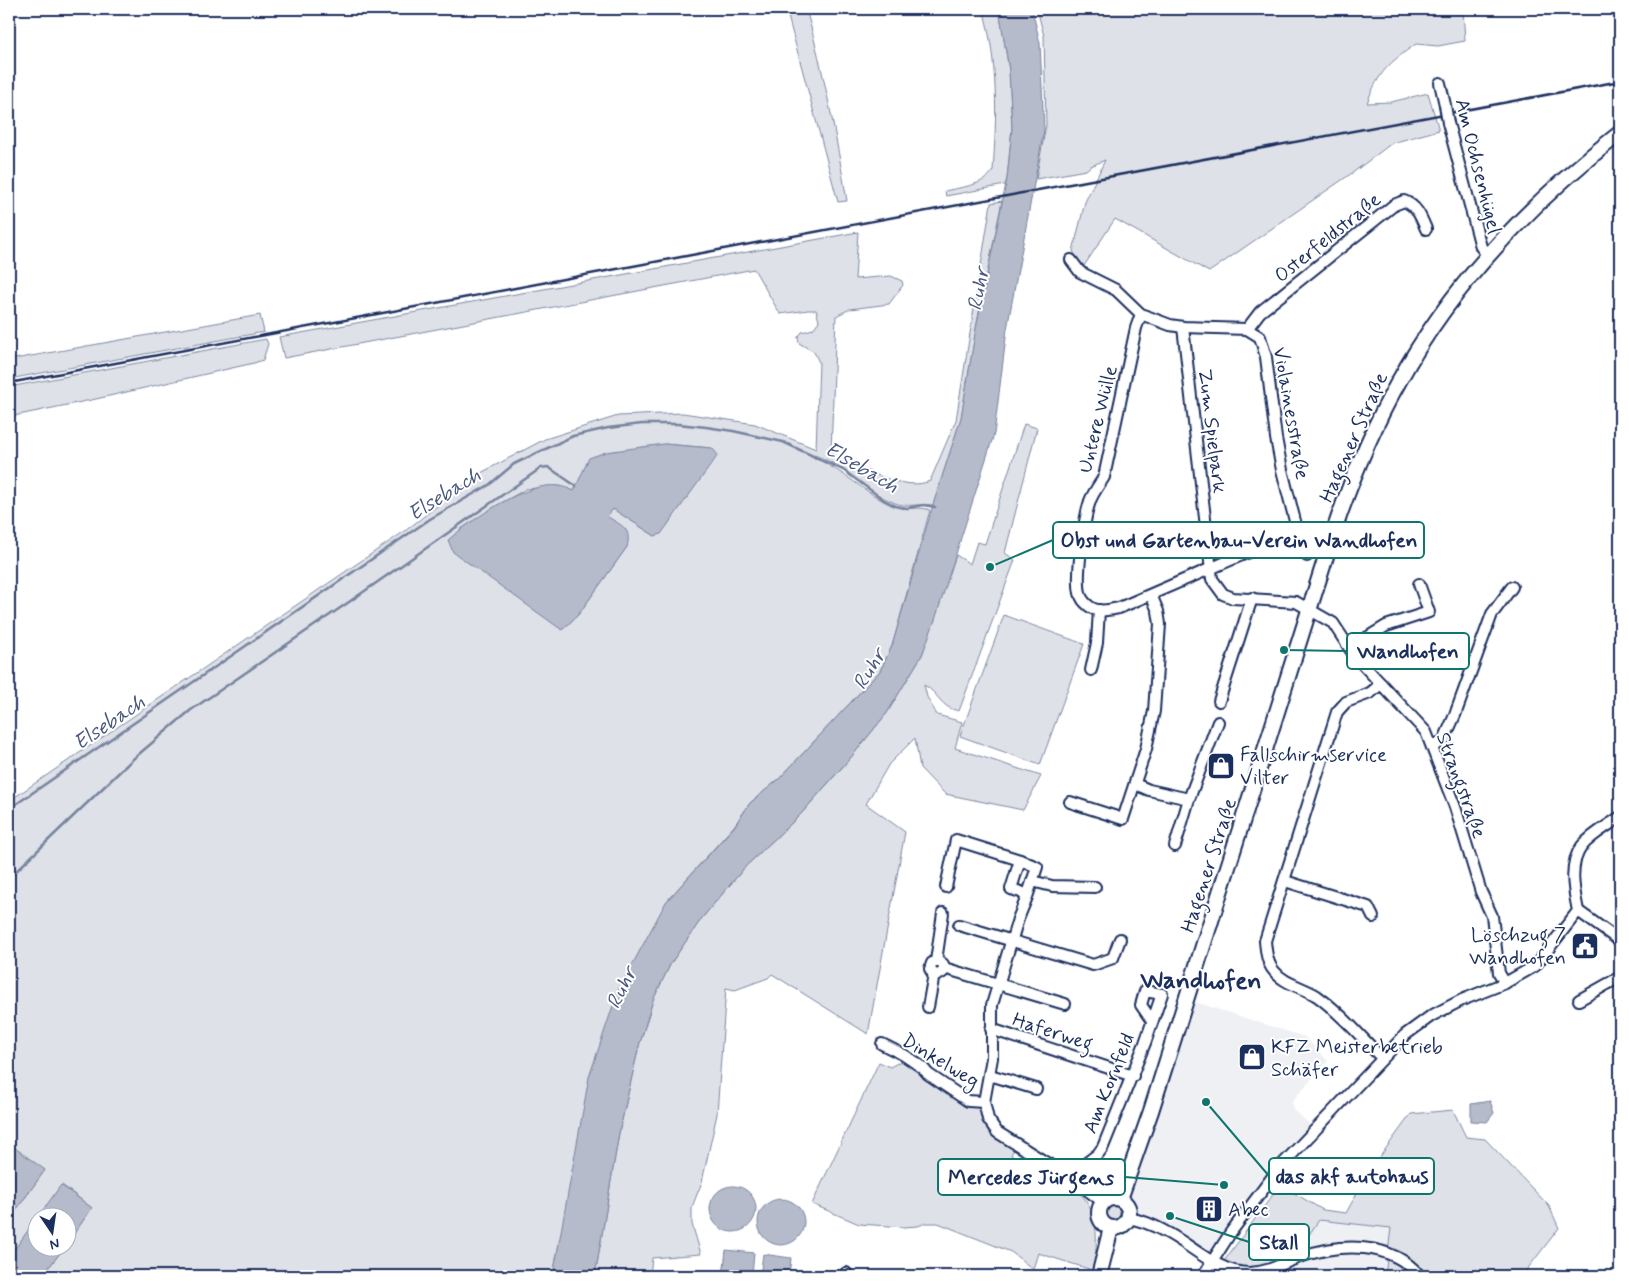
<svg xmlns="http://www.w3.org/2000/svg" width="1629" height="1285" font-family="Mynerve,sans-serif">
<rect width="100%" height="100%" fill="#fff"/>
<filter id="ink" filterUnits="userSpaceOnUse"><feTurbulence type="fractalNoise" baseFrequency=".02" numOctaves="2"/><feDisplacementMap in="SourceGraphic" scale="10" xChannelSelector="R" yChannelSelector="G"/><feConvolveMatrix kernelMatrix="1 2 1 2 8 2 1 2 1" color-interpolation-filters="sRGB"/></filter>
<g filter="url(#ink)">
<g fill="#eff0f4">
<path d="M 1192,1001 L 1305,1037 L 1328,1061 L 1292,1101 L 1293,1110 L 1313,1127 L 1209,1259 L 1132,1209 L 1127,1198 Z"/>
<path d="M 1319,1220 L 1391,1228 L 1385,1276 L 1281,1276 Z"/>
</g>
<g fill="#dee1e7" stroke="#7c88a2" fill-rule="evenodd">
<path d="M 786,9 L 806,9 C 824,72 836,136 847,201 L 838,202 Z"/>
<path d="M 983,9 L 999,9 L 1009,70 L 1012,128 L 1007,179 L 1005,185 L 946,196 L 945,191 C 960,187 985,186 993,170 C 997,116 998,62 983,9 Z"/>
<path d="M 1037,9 L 1463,9 L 1465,41 L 1438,46 L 1416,44 C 1389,63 1379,71 1367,103 L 1391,102 L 1428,93 L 1439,130 L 1392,143 L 1355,171 L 1209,272 L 1115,219 L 1082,269 L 1073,251 L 1085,202 L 1105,160 L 1091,166 L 1086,170 L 1036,179 L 1046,125 L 1044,36 Z"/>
<path d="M 1002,201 L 978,318 L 961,418 L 933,505 C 920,503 908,508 895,503 C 865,492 845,464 814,455 L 814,458 C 843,470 865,493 893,506 C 906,512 918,505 930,510 L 892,646 L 880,671 L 779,779 L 750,803 L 734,826 L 666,902 L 560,1239 L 553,1276 L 42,1276 L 64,1248 L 68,1248 L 68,1242 L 92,1208 L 62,1185 L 9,1257 L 9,1220 L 45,1170 L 10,1146 L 9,1148 L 9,801 L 405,531 L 477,475 L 545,439 L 618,416 L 683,413 L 755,424 L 816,449 L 819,362 L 814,352 L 799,343 L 798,337 L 802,332 L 813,329 L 819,321 L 816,310 L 808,310 L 780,314 L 754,269 L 284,358 L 279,337 L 858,232 L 855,279 L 891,276 L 902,281 L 903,285 L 889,304 L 850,309 L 836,316 L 831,453 C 856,465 903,493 930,481 L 956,420 L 991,203 ZM 664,444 L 712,448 L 655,536 L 613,509 L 607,516 L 627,547 L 578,615 L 562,630 L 461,529 L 496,506 L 526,489 L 559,486 L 574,491 L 576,486 Z"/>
<path d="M 260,315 L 264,332 L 9,379 L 9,360 Z"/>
<path d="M 266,339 L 268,344 L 263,360 L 254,363 L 96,399 L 9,417 L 9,387 Z"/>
<path d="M 1024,424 L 1037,428 L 1005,553 L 1015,560 L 959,711 C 940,708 939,693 924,685 L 927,697 L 937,715 L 962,722 L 955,748 L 1041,776 L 1023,810 L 945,794 L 920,768 L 915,738 L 889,764 L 866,804 L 905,832 L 868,1034 L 772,974 L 768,978 L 735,990 L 726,988 L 717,1114 L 702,1182 L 692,1207 L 692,1224 L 701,1254 L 652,1258 L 650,1276 L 595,1276 L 619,1133 L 639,1046 L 653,1000 L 671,963 L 702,918 L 746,866 L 801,814 L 853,755 L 887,713 L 922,655 L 956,555 L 970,564 L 977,542 L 985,544 Z"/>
<path d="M 1004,615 L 1084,644 L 1040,765 L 960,736 Z"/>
<path d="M 905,1059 L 981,1107 L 987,1125 L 995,1138 L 1014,1149 L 1011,1155 L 1060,1186 L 1064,1180 C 1071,1186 1079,1191 1085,1199 C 1100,1221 1098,1252 1091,1276 L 1087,1276 L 1089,1269 L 1038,1253 L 1033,1269 L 1011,1252 L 938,1223 L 926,1223 L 918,1226 L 904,1227 L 859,1224 L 812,1204 L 879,1062 L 890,1067 Z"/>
<path d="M 1453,1110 L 1466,1137 L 1485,1139 L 1549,1206 L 1559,1228 L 1522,1276 L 1385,1276 L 1391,1228 L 1319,1220 L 1281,1276 L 1213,1276 L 1280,1185 L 1323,1210 L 1346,1213 L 1368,1173 L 1411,1114 Z"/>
<circle cx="1113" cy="1213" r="7"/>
</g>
<g fill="#b5bbca" stroke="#77839f">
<path d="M 999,9 L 1032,9 L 1040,43 L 1044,130 L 1007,329 L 994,434 L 935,620 L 922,655 L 887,713 L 853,755 L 801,814 L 746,866 L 702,918 L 671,963 L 653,1000 L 639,1046 L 619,1133 L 595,1276 L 553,1276 L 589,1077 L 618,991 L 666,902 L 734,827 L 750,803 L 779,779 L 880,671 L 892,646 L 932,508 L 961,418 L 976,328 L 1007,179 L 1012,128 L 1009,70 Z"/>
<path d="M 664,444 L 712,448 L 718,455 L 661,534 L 655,536 L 613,509 L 607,516 C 621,526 632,527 627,547 L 578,615 L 562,630 L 453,552 L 448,540 C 473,519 526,481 559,486 C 564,486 569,489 574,491 L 589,458 L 606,452 Z"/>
<path d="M 1490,1101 L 1494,1113 L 1487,1122 L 1471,1121 L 1471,1104 Z"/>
<path d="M 11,1145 L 45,1170 L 9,1220 L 9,1148 Z"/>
<path d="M 61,1185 L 92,1208 L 68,1242 L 68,1218 L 38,1217 Z"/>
<circle cx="733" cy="1209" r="23"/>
<circle cx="781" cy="1222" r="23"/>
<path d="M 37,1218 L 38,1248 L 64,1248 L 42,1276 L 9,1276 L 9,1257 Z"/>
<path d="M 726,1250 L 754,1253 L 752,1276 L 723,1276 Z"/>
<path d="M 763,1254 L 791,1258 L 789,1276 L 760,1276 Z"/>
</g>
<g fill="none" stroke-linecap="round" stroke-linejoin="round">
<g stroke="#77839f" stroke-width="2.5">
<path d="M 9,809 L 430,519 L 489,485 L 514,464 L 573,436 L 608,428 L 642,424 L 678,424 L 706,427 L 733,431 L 783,442 L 843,470 L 884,500 L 896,506 L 907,508 L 923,505 L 935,507"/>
<path d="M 9,878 L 133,759 L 191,710 L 349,602 L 541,468 L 548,467 L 576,486"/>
</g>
<g stroke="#1b2f5e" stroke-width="14">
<g id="street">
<path d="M 1440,83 L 1445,105"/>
<path d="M 1448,123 L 1481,247 L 1488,256"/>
<path d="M 1071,260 L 1080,272 L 1116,290 L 1141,314 L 1170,325 L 1183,327 L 1247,329 L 1260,337 L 1266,357 L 1276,438 L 1282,470 L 1297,529 L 1307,556"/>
<path d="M 1141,314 L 1136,328 L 1104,477 C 1099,485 1093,493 1090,501 C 1084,519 1076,575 1080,593 C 1081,598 1085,603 1089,606 C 1097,613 1109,610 1119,608 L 1279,539 L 1297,529"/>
<path d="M 1183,327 L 1212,579 L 1223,594 L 1233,598 L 1296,602 L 1333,623 L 1354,655 L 1426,732 L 1455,807 L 1481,892 L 1492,916 L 1499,973 L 1505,983"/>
<path d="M 1247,329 L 1260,312 L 1394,205 L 1404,201 C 1417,206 1421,217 1426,229"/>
<path d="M 1350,648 L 1386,626 L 1429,612 L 1419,584"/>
<path d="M 1091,670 L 1097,643 L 1099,610"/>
<path d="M 1381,684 L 1370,693 L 1346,702 L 1337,712 L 1265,941 C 1266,951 1267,963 1274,971 C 1284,984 1303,987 1317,996 C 1341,1013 1361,1037 1382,1058"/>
<path d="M 1219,701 L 1252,598"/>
<path d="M 1432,747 L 1444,740 L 1455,715 L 1492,614 L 1512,587"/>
<path d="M 1135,784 L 1149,790 L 1189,799 L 1175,846"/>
<path d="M 1189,799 L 1218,722"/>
<path d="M 1070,802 L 1123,819 L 1146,749 L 1154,711 L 1160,624 L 1158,611 L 1151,595"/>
<path d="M 1032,881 L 1052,886 L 1095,887"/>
<path d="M 1285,881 L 1368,907 L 1373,917"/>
<path d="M 946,887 L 956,840 L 1020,860"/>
<path d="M 1027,897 L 1037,867 L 1020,860 L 1011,889 L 1021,892 L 1027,897 L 1018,919 L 992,1005 L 992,1058 L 984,1102 L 988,1119 L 997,1132 L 1074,1180 L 1103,1202"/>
<path d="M 1578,911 L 1620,941"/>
<path d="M 959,925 L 1093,965 L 1113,958 L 1120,939"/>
<path d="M 936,961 L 943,913"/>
<path d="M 944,968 L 943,972 L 938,975 L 933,974 L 930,969 L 932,963 L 939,961 L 943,964 L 944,968 L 1065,1004"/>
<path d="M 1579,1000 L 1620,977"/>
<path d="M 928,1007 L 934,974"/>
<path d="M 991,1029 L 1133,1076"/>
<path d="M 882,1044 L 904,1055 L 923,1068 L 928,1074 L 968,1101 L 984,1102"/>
<path d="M 990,1075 L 1036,1089"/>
<path d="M 1074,1180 L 1085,1164 L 1098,1154 L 1103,1147 L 1145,1043 L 1162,994 L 1145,991 L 1141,1005 L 1152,1021"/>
<path d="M 1128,1218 C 1141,1220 1153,1225 1164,1231 C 1191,1244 1217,1273 1249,1273 C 1267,1273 1283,1263 1300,1257 C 1340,1243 1391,1241 1420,1276"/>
<path d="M 845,1276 L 846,1273"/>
<path d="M 1203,1276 L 1231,1232 L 1280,1167 L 1405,1035 L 1431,1016 L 1462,1000 L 1505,983 L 1535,966 L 1578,911 C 1574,891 1568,864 1582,846 C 1592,834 1608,826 1620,817"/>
</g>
</g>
<g stroke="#1b2f5e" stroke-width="18">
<g id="secondary">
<circle cx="1114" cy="1213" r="15"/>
<path d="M 1120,1199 L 1151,1111 L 1335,528 C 1352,478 1373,427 1399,381 C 1452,284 1534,200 1620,133"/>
<path d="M 1099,1276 L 1111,1228"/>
</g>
</g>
<use href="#street" stroke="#fff" stroke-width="10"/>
<use href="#secondary" stroke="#fff" stroke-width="14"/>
<path stroke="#1b2f5e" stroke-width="2.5" d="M 9,383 L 1620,81"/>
<g stroke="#1b2f5e" stroke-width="14" stroke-linecap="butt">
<path id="street-bridge" d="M 1445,105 L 1448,123"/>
</g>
<use href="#street-bridge" stroke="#fff" stroke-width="10"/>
</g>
</g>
<defs>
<g id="shop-square" transform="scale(1.4375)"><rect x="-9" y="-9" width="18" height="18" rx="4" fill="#1b2f5e" stroke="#fff"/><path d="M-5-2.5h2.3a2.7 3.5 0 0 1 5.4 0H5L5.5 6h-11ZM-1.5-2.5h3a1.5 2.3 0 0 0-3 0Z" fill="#fff"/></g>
<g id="civic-square" transform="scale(1.4375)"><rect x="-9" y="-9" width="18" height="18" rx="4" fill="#1b2f5e" stroke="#fff"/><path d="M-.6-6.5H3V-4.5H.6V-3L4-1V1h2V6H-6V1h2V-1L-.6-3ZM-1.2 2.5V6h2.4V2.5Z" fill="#fff"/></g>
<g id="building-square" transform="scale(1.4375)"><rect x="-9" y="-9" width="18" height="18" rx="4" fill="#1b2f5e" stroke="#fff"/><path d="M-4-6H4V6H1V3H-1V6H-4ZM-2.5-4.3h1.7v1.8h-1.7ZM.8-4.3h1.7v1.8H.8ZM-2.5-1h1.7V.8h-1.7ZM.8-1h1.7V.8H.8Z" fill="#fff"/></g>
</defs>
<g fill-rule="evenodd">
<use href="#shop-square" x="1221" y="766"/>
<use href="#civic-square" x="1585" y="946"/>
<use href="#shop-square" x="1252" y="1057"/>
<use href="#building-square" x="1209" y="1209"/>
</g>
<g text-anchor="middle" stroke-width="4" stroke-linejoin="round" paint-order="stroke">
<g font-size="20" fill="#1b2f5e" stroke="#fff">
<text transform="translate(1479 166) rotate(76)" y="7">Am Ochsenhügel</text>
<text transform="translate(1327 237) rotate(-39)" y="7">Osterfeldstraße</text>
<text transform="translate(1292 413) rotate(80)" y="7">Violainesstraße</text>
<text transform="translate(1097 419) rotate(-76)" y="7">Untere Wülle</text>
<text transform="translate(1213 431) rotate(83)" y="7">Zum Spielpark</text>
<text transform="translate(1353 437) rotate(-66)" y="7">Hagener Straße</text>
<text transform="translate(1462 785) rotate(70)" y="7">Strangstraße</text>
<text transform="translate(1208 865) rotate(-72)" y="7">Hagener Straße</text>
<text transform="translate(1053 1031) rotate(18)" y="7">Haferweg</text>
<text transform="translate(941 1060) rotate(31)" y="7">Dinkelweg</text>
<text transform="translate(1108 1083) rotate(-68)" y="7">Am Kornfeld</text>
</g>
<g font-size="20" fill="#1b2f5e" stroke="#fff" text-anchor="start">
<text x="1240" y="761">Fallschirmservice<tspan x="1240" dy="23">Vilter</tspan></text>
<text x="1566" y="941" text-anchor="end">Löschzug 7<tspan x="1566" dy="23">Wandhofen</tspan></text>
<text x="1271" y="1053">KFZ Meisterbetrieb<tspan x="1271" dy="23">Schäfer</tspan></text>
<text x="1228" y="1216">Abec</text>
</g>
<g font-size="21" font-style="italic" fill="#49597e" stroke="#fff">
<text transform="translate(978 289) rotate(-79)" y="7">Ruhr</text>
<text transform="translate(862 467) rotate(30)" y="7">Elsebach</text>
<text transform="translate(444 494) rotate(-32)" y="7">Elsebach</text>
<text transform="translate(869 669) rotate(-58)" y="7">Ruhr</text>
<text transform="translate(109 722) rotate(-34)" y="7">Elsebach</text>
<text transform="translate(621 988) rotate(-64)" y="7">Ruhr</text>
</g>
<g font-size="25" font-weight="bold" fill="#1b2f5e" stroke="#fff">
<text x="1201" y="988">Wandhofen</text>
</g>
</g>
<path fill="none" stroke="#0f766e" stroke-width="2" d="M990 567L1053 540M1284 650L1347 651M1206 1102L1269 1176M1224 1185L1125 1177M1170 1216L1249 1242"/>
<g fill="#0f766e" stroke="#fff" stroke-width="2">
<circle cx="990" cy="567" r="5"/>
<circle cx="1284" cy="650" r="5"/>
<circle cx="1206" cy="1102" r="5"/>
<circle cx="1224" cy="1185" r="5"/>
<circle cx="1170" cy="1216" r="5"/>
</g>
<g fill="#fff" stroke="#0f766e" stroke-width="2">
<rect x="1053" y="522" width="371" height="36" rx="5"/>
<rect x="1347" y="633" width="122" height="36" rx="5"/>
<rect x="1269" y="1158" width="165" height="36" rx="5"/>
<rect x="938" y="1159" width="187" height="36" rx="5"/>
<rect x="1249" y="1224" width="60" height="36" rx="5"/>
</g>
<g font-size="21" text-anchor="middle" font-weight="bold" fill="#1b2f5e">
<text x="1239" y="547">Obst und Gartenbau-Verein Wandhofen</text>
<text x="1408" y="658">Wandhofen</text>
<text x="1352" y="1183">das akf autohaus</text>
<text x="1031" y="1184">Mercedes Jürgens</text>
<text x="1279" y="1249">Stall</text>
</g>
<rect width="1629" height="1285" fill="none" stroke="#fff" stroke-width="30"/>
<rect x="15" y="15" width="1599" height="1255" fill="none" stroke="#1b2f5e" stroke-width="2" filter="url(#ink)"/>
<g transform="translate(52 1232) rotate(167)"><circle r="24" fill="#ffffff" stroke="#a4acbf"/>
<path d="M0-4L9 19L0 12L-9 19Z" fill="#1b2f5e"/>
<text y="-8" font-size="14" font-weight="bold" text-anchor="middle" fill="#1b2f5e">N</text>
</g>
</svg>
